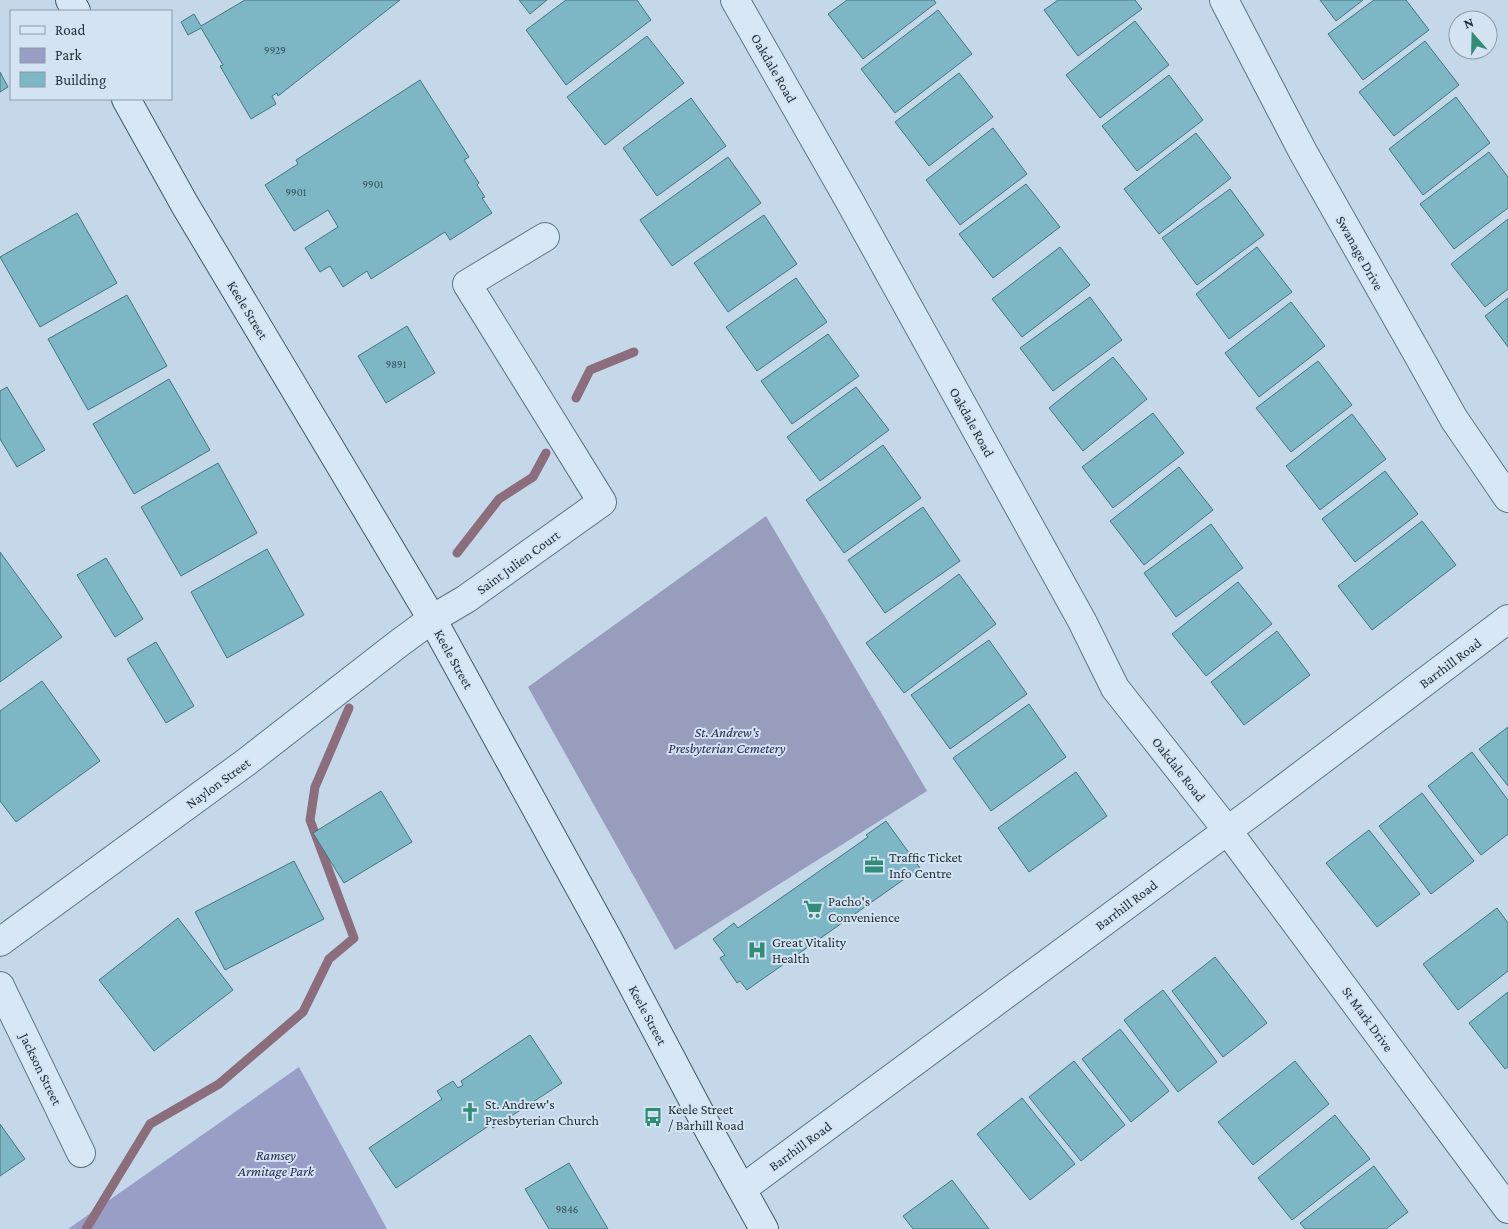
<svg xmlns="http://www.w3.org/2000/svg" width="1508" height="1229" font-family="'Crimson Pro',serif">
<rect width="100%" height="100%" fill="#c4d8ea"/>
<path fill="#999ec7" d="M 299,1067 L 387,1229 L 68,1229 Z"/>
<path fill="#989cbd" d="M 766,516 L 927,791 L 675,950 L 528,687 Z"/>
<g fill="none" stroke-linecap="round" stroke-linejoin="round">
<g stroke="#8b6d7b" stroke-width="9">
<path d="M 576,398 L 590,370 L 634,352"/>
<path d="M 457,553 L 499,499 L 533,477 L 546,453"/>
<path d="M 86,1229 L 150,1124 L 219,1084 L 303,1012 L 329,959 L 354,938 L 310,820 L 315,787 L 349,708"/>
</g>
</g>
<g fill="#7db7c5" stroke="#447680">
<path d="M 245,0 L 400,0 L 278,96 L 277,93 L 272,96 L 276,104 L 251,119 L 220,66 L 223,65 L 201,28 L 188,35 L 181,22 L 194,14 L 201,26 Z"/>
<path d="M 519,0 L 547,0 L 530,14 Z"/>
<path d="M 566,0 L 637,0 L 651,20 L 566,85 L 526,30 Z"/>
<path d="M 847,0 L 934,0 L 936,3 L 863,59 L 828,14 Z"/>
<path d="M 1058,0 L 1135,0 L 1142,9 L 1078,56 L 1044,10 Z"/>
<path d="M 1320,0 L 1363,0 L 1336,21 Z"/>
<path d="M 1374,0 L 1406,0 L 1429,30 L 1363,80 L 1328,34 Z"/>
<path d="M 938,10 L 972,54 L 895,113 L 861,69 Z"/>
<path d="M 1135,21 L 1169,65 L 1100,118 L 1066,75 Z"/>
<path d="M 647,36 L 684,83 L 605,145 L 567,97 Z"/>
<path d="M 1425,41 L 1459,85 L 1394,136 L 1359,92 Z"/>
<path d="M 0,72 L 8,87 L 0,92 Z"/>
<path d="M 959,73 L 993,117 L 929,166 L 895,122 Z"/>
<path d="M 1169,75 L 1203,120 L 1137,171 L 1102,126 Z"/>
<path d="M 420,80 L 469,157 L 464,160 L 479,183 L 477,185 L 485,197 L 482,198 L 492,213 L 450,240 L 445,232 L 371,279 L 367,271 L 343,287 L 330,266 L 320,272 L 305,248 L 338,227 L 328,210 L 294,231 L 265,185 L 298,164 L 296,160 Z"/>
<path d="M 1456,97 L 1490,143 L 1423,195 L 1389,149 Z"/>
<path d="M 691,98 L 726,146 L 657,196 L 623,148 Z"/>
<path d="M 993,128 L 1027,174 L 960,225 L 926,180 Z"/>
<path d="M 1196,133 L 1231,178 L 1159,234 L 1124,189 Z"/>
<path d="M 1489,152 L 1508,177 L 1508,208 L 1454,249 L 1420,204 Z"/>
<path d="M 728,157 L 761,203 L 672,266 L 640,220 Z"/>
<path d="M 1026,184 L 1060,227 L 993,278 L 959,234 Z"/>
<path d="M 1230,189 L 1264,235 L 1197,285 L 1162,238 Z"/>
<path d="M 77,213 L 117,283 L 40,327 L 0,257 Z"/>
<path d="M 764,215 L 797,264 L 728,312 L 694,263 Z"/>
<path d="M 1508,219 L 1508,289 L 1485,307 L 1451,264 Z"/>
<path d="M 1060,247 L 1090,285 L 1022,337 L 992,299 Z"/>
<path d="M 1257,247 L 1292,292 L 1229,339 L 1196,294 Z"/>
<path d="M 796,278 L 827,322 L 757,371 L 726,327 Z"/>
<path d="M 127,295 L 167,366 L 88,410 L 48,339 Z"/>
<path d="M 1090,297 L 1122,340 L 1053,391 L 1020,348 Z"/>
<path d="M 1508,298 L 1508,347 L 1485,316 Z"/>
<path d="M 1291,302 L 1325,346 L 1259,397 L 1225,353 Z"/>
<path d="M 407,326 L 435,373 L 386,403 L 358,356 Z"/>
<path d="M 828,334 L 859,376 L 792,424 L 761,381 Z"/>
<path d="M 1113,357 L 1147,399 L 1083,451 L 1049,408 Z"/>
<path d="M 1318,361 L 1352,405 L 1291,452 L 1256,408 Z"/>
<path d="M 169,379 L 210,450 L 134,494 L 93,424 Z"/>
<path d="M 7,387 L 45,450 L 17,467 L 0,439 L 0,391 Z"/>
<path d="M 856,387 L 889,430 L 820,481 L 787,437 Z"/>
<path d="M 1153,413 L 1184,453 L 1113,508 L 1082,467 Z"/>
<path d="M 1352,414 L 1386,459 L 1320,510 L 1286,466 Z"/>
<path d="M 883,445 L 921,498 L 844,553 L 806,500 Z"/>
<path d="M 218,463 L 257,533 L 181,576 L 141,507 Z"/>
<path d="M 1179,467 L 1213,510 L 1144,565 L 1110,521 Z"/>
<path d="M 1385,471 L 1418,514 L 1355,562 L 1322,519 Z"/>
<path d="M 923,507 L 960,561 L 885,613 L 848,560 Z"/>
<path d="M 1422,521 L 1456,565 L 1372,630 L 1338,586 Z"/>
<path d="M 1211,524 L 1243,568 L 1176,617 L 1144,573 Z"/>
<path d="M 267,549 L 304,615 L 227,658 L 191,592 Z"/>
<path d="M 0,552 L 62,637 L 0,682 Z"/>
<path d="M 106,558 L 143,619 L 115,637 L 77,575 Z"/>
<path d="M 959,574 L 996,624 L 904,693 L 866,643 Z"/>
<path d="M 1238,582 L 1272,624 L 1206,676 L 1172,634 Z"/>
<path d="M 1277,631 L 1310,675 L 1244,725 L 1211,682 Z"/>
<path d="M 989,640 L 1027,694 L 950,749 L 911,695 Z"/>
<path d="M 156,642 L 194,706 L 166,723 L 127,659 Z"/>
<path d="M 42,681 L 100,761 L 16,822 L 0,801 L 0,711 Z"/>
<path d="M 1029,704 L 1066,757 L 991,811 L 953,758 Z"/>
<path d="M 1508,727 L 1508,786 L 1479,749 Z"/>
<path d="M 1472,752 L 1508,800 L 1508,834 L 1481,855 L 1428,786 Z"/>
<path d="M 1076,772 L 1107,816 L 1029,872 L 998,828 Z"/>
<path d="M 381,791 L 412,842 L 344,883 L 313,833 Z"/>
<path d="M 1422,793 L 1474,861 L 1431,894 L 1379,826 Z"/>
<path d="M 886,821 L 920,868 L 747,990 L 740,981 L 737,983 L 720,958 L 725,955 L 713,939 L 734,923 L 738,928 L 868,837 L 866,835 Z"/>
<path d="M 1369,830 L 1420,894 L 1377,927 L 1326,863 Z"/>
<path d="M 294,861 L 324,919 L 225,970 L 195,912 Z"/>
<path d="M 1497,908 L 1508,923 L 1508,971 L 1458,1010 L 1423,964 Z"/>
<path d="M 178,918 L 233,990 L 154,1051 L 99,980 Z"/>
<path d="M 1215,957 L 1267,1023 L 1223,1057 L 1172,991 Z"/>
<path d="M 1163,990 L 1217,1062 L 1178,1092 L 1124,1020 Z"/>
<path d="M 1508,992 L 1508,1067 L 1505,1069 L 1469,1023 Z"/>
<path d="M 1120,1029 L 1169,1091 L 1131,1122 L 1082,1059 Z"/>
<path d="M 530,1035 L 562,1083 L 493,1128 L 490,1125 L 396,1188 L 369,1148 L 442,1099 L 437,1091 L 453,1081 L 458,1088 L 463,1085 L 461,1081 Z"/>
<path d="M 1074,1061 L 1125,1125 L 1081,1161 L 1029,1097 Z"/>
<path d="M 1295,1061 L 1329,1104 L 1253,1165 L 1218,1122 Z"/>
<path d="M 1022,1098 L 1075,1164 L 1030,1200 L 977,1134 Z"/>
<path d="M 1335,1115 L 1370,1159 L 1292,1220 L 1258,1178 Z"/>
<path d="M 0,1124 L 25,1159 L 0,1176 Z"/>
<path d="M 569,1163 L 608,1229 L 549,1229 L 525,1189 Z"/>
<path d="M 1374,1166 L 1408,1212 L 1386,1229 L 1305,1229 L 1300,1223 Z"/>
<path d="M 952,1180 L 989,1229 L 913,1229 L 903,1216 Z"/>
</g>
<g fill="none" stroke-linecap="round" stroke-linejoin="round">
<g stroke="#5c7783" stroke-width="30">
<g id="minor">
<path d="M 735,0 L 849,200 L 1082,621 L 1115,688 L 1227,830 L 1508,1209"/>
<path d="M 1224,0 L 1303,152 L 1417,353 L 1454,419 L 1508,498"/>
<path d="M 0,942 L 245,763 L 398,644 L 432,619 L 466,599 L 602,502 L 467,284 L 545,237"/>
<path d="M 0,986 L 81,1153"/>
</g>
</g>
<g stroke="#5c7783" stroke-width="30">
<path id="tertiary" d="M 742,1189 L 1258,808 L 1508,619"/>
</g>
<g stroke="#3f5b65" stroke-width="30">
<g id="secondary">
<path d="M 70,0 L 76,11"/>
<path d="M 126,99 L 185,205 L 432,619 L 608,939 L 711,1134 L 764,1229"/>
</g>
</g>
<use href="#minor" stroke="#d7e7f6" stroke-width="28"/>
<use href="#tertiary" stroke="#d7e7f6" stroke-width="28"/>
<use href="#secondary" stroke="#d7e7f6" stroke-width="28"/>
</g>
<defs>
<g id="office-bare" transform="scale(1.5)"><path d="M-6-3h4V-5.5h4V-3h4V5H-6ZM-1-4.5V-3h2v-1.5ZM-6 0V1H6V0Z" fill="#318d78" stroke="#d3e3f2" stroke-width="2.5" paint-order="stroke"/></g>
<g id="supermarket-bare" transform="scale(1.5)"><path d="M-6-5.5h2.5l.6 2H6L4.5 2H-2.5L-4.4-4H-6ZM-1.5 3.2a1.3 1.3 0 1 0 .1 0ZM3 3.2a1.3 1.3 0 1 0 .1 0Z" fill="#318d78" stroke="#d3e3f2" stroke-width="2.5" paint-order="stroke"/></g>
<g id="hospital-bare" transform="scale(1.5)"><path d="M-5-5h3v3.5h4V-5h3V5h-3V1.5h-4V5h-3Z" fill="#318d78" stroke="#d3e3f2" stroke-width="2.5" paint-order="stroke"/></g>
<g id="church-bare" transform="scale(1.5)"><path d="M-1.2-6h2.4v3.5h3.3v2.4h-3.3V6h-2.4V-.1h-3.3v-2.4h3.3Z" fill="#318d78" stroke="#d3e3f2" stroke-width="2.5" paint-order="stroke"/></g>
<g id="bus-bare" transform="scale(1.5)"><path d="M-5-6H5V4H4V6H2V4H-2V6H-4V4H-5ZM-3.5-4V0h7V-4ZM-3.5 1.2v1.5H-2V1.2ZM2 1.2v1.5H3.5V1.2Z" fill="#318d78" stroke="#d3e3f2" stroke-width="2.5" paint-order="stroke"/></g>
</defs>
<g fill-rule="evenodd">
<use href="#office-bare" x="874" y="865"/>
<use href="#supermarket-bare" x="813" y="909"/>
<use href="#hospital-bare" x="757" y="950"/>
<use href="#church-bare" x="470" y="1112"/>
<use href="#bus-bare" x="653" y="1117"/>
</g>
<g text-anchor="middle" stroke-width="4" stroke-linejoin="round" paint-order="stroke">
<g font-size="11" fill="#365159">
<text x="275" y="54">9929</text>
<text x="373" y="188">9901</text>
<text x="296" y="196">9901</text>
<text x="396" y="368">9891</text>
<text x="567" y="1213">9846</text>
</g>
<g font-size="14" fill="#1f2f35" stroke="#d3e3f2">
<text transform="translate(774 68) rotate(60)" y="5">Oakdale Road</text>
<text transform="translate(1360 253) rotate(61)" y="5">Swanage Drive</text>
<text transform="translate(248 310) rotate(59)" y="5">Keele Street</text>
<text transform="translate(972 422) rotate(61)" y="5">Oakdale Road</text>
<text transform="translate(518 562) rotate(-36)" y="5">Saint Julien Court</text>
<text transform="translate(454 659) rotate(61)" y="5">Keele Street</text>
<text transform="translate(1450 663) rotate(-37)" y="5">Barrhill Road</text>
<text transform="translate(1179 769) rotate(52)" y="5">Oakdale Road</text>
<text transform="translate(218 783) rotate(-36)" y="5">Naylon Street</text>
<text transform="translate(1126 905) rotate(-37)" y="5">Barrhill Road</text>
<text transform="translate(648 1015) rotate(62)" y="5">Keele Street</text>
<text transform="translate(1368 1019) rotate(54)" y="5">St Mark Drive</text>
<text transform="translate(41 1069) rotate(64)" y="5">Jackson Street</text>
<text transform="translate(800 1146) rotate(-36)" y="5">Barrhill Road</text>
</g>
<g font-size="14" font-style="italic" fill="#28274f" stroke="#d3e3f2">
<text x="727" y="737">St. Andrew's<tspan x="727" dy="16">Presbyterian Cemetery</tspan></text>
<text x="276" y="1160">Ramsey<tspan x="276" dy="16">Armitage Park</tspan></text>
</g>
<g font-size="14" fill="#1f2f35" stroke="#d3e3f2" text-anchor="start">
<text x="889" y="862">Traffic Ticket<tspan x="889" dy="16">Info Centre</tspan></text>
<text x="828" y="906">Pacho's<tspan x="828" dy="16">Convenience</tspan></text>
<text x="772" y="947">Great Vitality<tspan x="772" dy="16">Health</tspan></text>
<text x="485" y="1109">St. Andrew's<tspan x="485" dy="16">Presbyterian Church</tspan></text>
<text x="668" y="1114">Keele Street<tspan x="668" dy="16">/ Barhill Road</tspan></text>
</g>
</g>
<rect x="10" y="10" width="162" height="90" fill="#d3e3f2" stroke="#8b9ba6"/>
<rect x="20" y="26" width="25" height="8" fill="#d7e7f6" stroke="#8b9ba6"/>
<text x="55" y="35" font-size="15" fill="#1f2f35">Road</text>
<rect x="20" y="48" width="25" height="15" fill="#999ec7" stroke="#8b9ba6"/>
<text x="55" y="60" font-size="15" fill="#1f2f35">Park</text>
<rect x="20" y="72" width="25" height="15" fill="#7db7c5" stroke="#8b9ba6"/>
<text x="55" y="85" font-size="15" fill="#1f2f35">Building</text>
<g transform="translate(1473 35) rotate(340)"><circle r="24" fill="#d3e3f2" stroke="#8b9ba6"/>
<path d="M0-4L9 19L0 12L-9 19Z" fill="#318d78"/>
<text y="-8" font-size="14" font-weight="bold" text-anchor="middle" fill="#1f2f35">N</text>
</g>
</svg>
